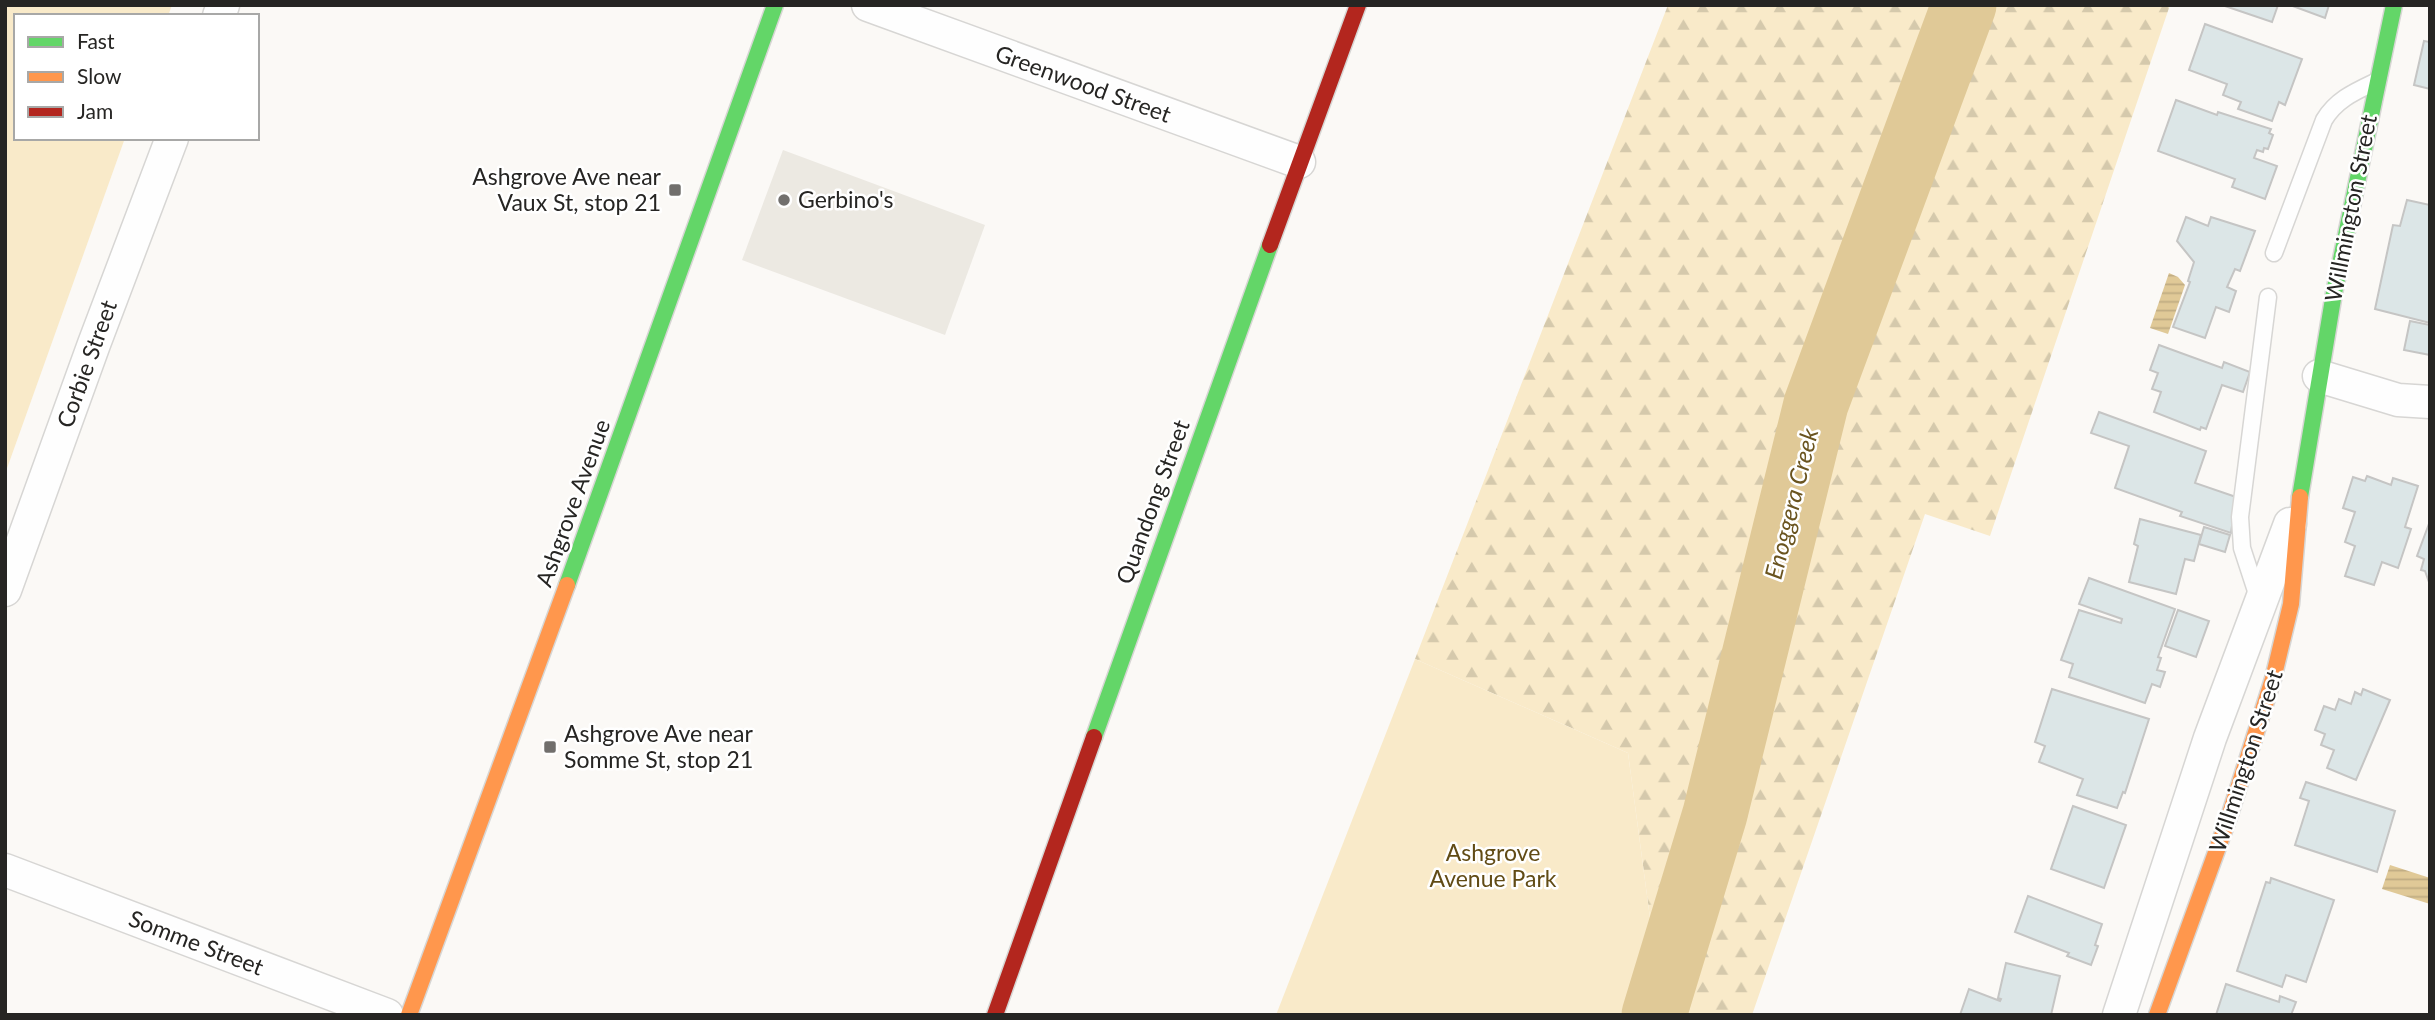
<svg xmlns="http://www.w3.org/2000/svg" width="2435" height="1020" font-family="Lato,sans-serif">
<defs>
<pattern id="forest-firs" width="22" height="20" patternUnits="userSpaceOnUse" patternTransform="scale(1.75)"><rect width="22" height="20" fill="#f9eac9"/><path d="M5 1l3.5 6h-7zM16 11l3.5 6h-7z" fill="#d5c9ac"/></pattern>
<pattern id="water-rules" width="6" height="5" patternUnits="userSpaceOnUse" patternTransform="scale(1.75)"><rect width="6" height="5" fill="#e0c997"/><path d="M0 2.5h6" fill="none" stroke="#c0ac82"/></pattern>
</defs>
<rect width="100%" height="100%" fill="#fbf9f6"/>
<path fill="#ece9e2" d="M 783,150 L 985,225 L 945,335 L 742,260 Z"/>
<path fill="url(#forest-firs)" d="M 1668,5 L 2170,5 L 1990,536 L 1925,514 L 1752,1015 L 1663,1015 L 1628,753 L 1415,659 Z"/>
<g fill="#f9eac9">
<path d="M 5,5 L 172,5 L 168,16 L 16,16 L 16,138 L 125,138 L 5,474 Z"/>
<path d="M 1415,659 L 1628,753 L 1663,1015 L 1276,1015 Z"/>
</g>
<g fill="url(#water-rules)">
<path d="M 2169,273 L 2178,277 L 2185,285 L 2168,334 L 2150,328 Z"/>
<path d="M 2390,865 L 2430,878 L 2430,904 L 2382,889 Z"/>
</g>
<g fill="none" stroke-linecap="round" stroke-linejoin="round">
<path stroke="#e0c997" stroke-width="65" d="M 1654,1015 L 1715,814 L 1816,404 L 1964,5"/>
</g>
<g fill="#dce6e7" stroke="#c5c5c4" stroke-width="2">
<path d="M 2222,5 L 2278,5 L 2272,22 Z"/>
<path d="M 2290,5 L 2329,5 L 2325,18 Z"/>
<path d="M 2205,24 L 2302,59 L 2285,105 L 2279,102 L 2272,121 L 2238,109 L 2241,102 L 2223,95 L 2227,84 L 2189,70 Z"/>
<path d="M 2424,41 L 2430,42 L 2430,89 L 2414,85 Z"/>
<path d="M 2176,100 L 2217,115 L 2218,112 L 2271,129 L 2269,133 L 2273,135 L 2268,149 L 2264,148 L 2263,152 L 2257,150 L 2254,158 L 2277,166 L 2265,199 L 2232,187 L 2235,179 L 2158,151 Z"/>
<path d="M 2407,200 L 2430,205 L 2430,323 L 2375,309 L 2393,225 L 2400,226 Z"/>
<path d="M 2186,217 L 2208,226 L 2211,217 L 2255,231 L 2240,271 L 2235,269 L 2227,287 L 2236,291 L 2229,312 L 2216,307 L 2205,338 L 2173,327 L 2190,282 L 2188,281 L 2194,262 L 2177,241 Z"/>
<path d="M 2410,321 L 2430,325 L 2430,355 L 2404,350 Z"/>
<path d="M 2159,345 L 2222,368 L 2224,362 L 2250,372 L 2243,392 L 2222,385 L 2206,429 L 2201,427 L 2200,430 L 2154,412 L 2161,392 L 2152,389 L 2158,373 L 2150,370 Z"/>
<path d="M 2099,412 L 2206,451 L 2195,483 L 2236,497 L 2231,533 L 2180,516 L 2182,512 L 2115,488 L 2129,446 L 2091,433 Z"/>
<path d="M 2367,476 L 2391,485 L 2393,478 L 2418,486 L 2405,527 L 2411,529 L 2398,568 L 2382,562 L 2374,585 L 2345,576 L 2355,546 L 2345,542 L 2355,512 L 2343,508 L 2353,477 L 2365,481 Z"/>
<path d="M 2140,519 L 2201,535 L 2194,561 L 2185,559 L 2176,594 L 2129,582 L 2138,546 L 2134,544 Z"/>
<path d="M 2430,521 L 2430,585 L 2425,571 L 2421,570 L 2424,559 L 2417,556 Z"/>
<path d="M 2204,527 L 2230,535 L 2225,552 L 2199,544 Z"/>
<path d="M 2089,578 L 2175,609 L 2158,657 L 2161,658 L 2157,670 L 2165,672 L 2160,687 L 2152,684 L 2145,703 L 2069,677 L 2073,664 L 2061,660 L 2079,610 L 2121,623 L 2122,619 L 2079,604 Z"/>
<path d="M 2178,610 L 2209,621 L 2196,657 L 2165,646 Z"/>
<path d="M 2052,689 L 2149,719 L 2125,793 L 2123,792 L 2117,808 L 2077,795 L 2083,779 L 2039,762 L 2045,746 L 2035,742 Z"/>
<path d="M 2363,689 L 2390,700 L 2356,780 L 2327,768 L 2334,750 L 2321,745 L 2325,734 L 2315,730 L 2324,706 L 2335,710 L 2339,699 L 2351,704 L 2355,692 L 2361,695 Z"/>
<path d="M 2306,782 L 2395,811 L 2377,872 L 2295,845 L 2309,801 L 2300,798 Z"/>
<path d="M 2073,806 L 2126,825 L 2104,888 L 2051,869 Z"/>
<path d="M 2271,878 L 2334,900 L 2306,982 L 2286,975 L 2282,987 L 2237,971 L 2266,882 L 2270,883 Z"/>
<path d="M 2028,896 L 2102,924 L 2095,945 L 2098,946 L 2091,965 L 2067,956 L 2069,953 L 2015,932 Z"/>
<path d="M 2006,963 L 2060,976 L 2051,1015 L 1960,1015 L 1969,989 L 2000,1001 L 2001,999 L 1998,998 Z"/>
<path d="M 2226,984 L 2279,1002 L 2280,996 L 2296,1002 L 2291,1015 L 2216,1015 Z"/>
</g>
<g fill="none" stroke-linecap="round" stroke-linejoin="round">
<g stroke="#d7d6d4" stroke-width="19">
<g id="lane">
<path d="M 2274,253 L 2324,120 C 2336,100 2354,92 2375,82"/>
<path d="M 2258,597 L 2242,548 L 2240,517 L 2268,297"/>
</g>
</g>
<g stroke="#d7d6d4" stroke-width="35">
<g id="street">
<path d="M 868,5 L 1299,162"/>
<path d="M 219,16 L 223,5"/>
<path d="M 2319,376 L 2398,400 L 2430,402"/>
<path d="M 5,590 L 94,344 L 172,138"/>
<path d="M 5,870 L 387,1015"/>
<path d="M 2119,1015 L 2210,738 L 2290,524"/>
</g>
</g>
<g stroke="#d7d6d4" stroke-width="19">
<g id="fast">
<path d="M 2300,497 L 2334,293 L 2394,5"/>
<path d="M 567,585 L 775,5"/>
<path d="M 1094,737 L 1270,245"/>
</g>
</g>
<g stroke="#d7d6d4" stroke-width="19">
<g id="slow">
<path d="M 409,1015 L 567,585"/>
<path d="M 2157,1015 L 2230,814 L 2273,679 L 2291,604 L 2300,497"/>
</g>
</g>
<g stroke="#d7d6d4" stroke-width="19">
<g id="jam">
<path d="M 1270,245 L 1358,5"/>
<path d="M 995,1015 L 1094,737"/>
</g>
</g>
<use href="#lane" stroke="#fefefe" stroke-width="16"/>
<use href="#street" stroke="#fefefe" stroke-width="32"/>
<use href="#fast" stroke="#63d668" stroke-width="16"/>
<use href="#slow" stroke="#ff974d" stroke-width="16"/>
<use href="#jam" stroke="#b3261e" stroke-width="16"/>
</g>
<g fill="#716f6d" stroke="#fff" stroke-width="2.5">
<rect x="668" y="183" width="14" height="14" rx="3.5"/>
<circle cx="784" cy="200" r="7"/>
<rect x="543" y="740" width="14" height="14" rx="3.5"/>
</g>
<g text-anchor="middle" stroke-width="5" stroke-linejoin="round" paint-order="stroke">
<g font-size="23" fill="#262523" stroke="#fff">
<text transform="translate(1083 84) rotate(20)" y="8">Greenwood Street</text>
<text transform="translate(2351 208) rotate(-79)" y="8">Willmington Street</text>
<text transform="translate(87 364) rotate(-70)" y="8">Corbie Street</text>
<text transform="translate(1153 502) rotate(-70)" y="8">Quandong Street</text>
<text transform="translate(573 503) rotate(-70)" y="8">Ashgrove Avenue</text>
<text transform="translate(2246 761) rotate(-72)" y="8">Willmington Street</text>
<text transform="translate(196 943) rotate(21)" y="8">Somme Street</text>
</g>
<g font-size="23" fill="#262523" stroke="#fff" text-anchor="start">
<text x="661" y="185" text-anchor="end">Ashgrove Ave near<tspan x="661" dy="26">Vaux St, stop 21</tspan></text>
<text x="798" y="208">Gerbino's</text>
<text x="564" y="742">Ashgrove Ave near<tspan x="564" dy="26">Somme St, stop 21</tspan></text>
</g>
<g font-size="23" fill="#614b15" stroke="#fff">
<text x="1493" y="861">Ashgrove<tspan x="1493" dy="26">Avenue Park</tspan></text>
</g>
<g font-size="24" font-style="italic" fill="#6a541f" stroke="#fff">
<text transform="translate(1792 504) rotate(-76)" y="8">Enoggera Creek</text>
</g>
</g>
<rect width="2435" height="1020" fill="none" stroke="#262523" stroke-width="14"/>
<rect x="14" y="14" width="245" height="126" fill="#ffffff" stroke="#a8a8a7" stroke-width="2"/>
<rect x="28" y="37" width="35" height="10" fill="#63d668" stroke="#a8a8a7" stroke-width="2"/>
<text x="77" y="49" font-size="21" fill="#262523">Fast</text>
<rect x="28" y="72" width="35" height="10" fill="#ff974d" stroke="#a8a8a7" stroke-width="2"/>
<text x="77" y="84" font-size="21" fill="#262523">Slow</text>
<rect x="28" y="107" width="35" height="10" fill="#b3261e" stroke="#a8a8a7" stroke-width="2"/>
<text x="77" y="119" font-size="21" fill="#262523">Jam</text>
</svg>
